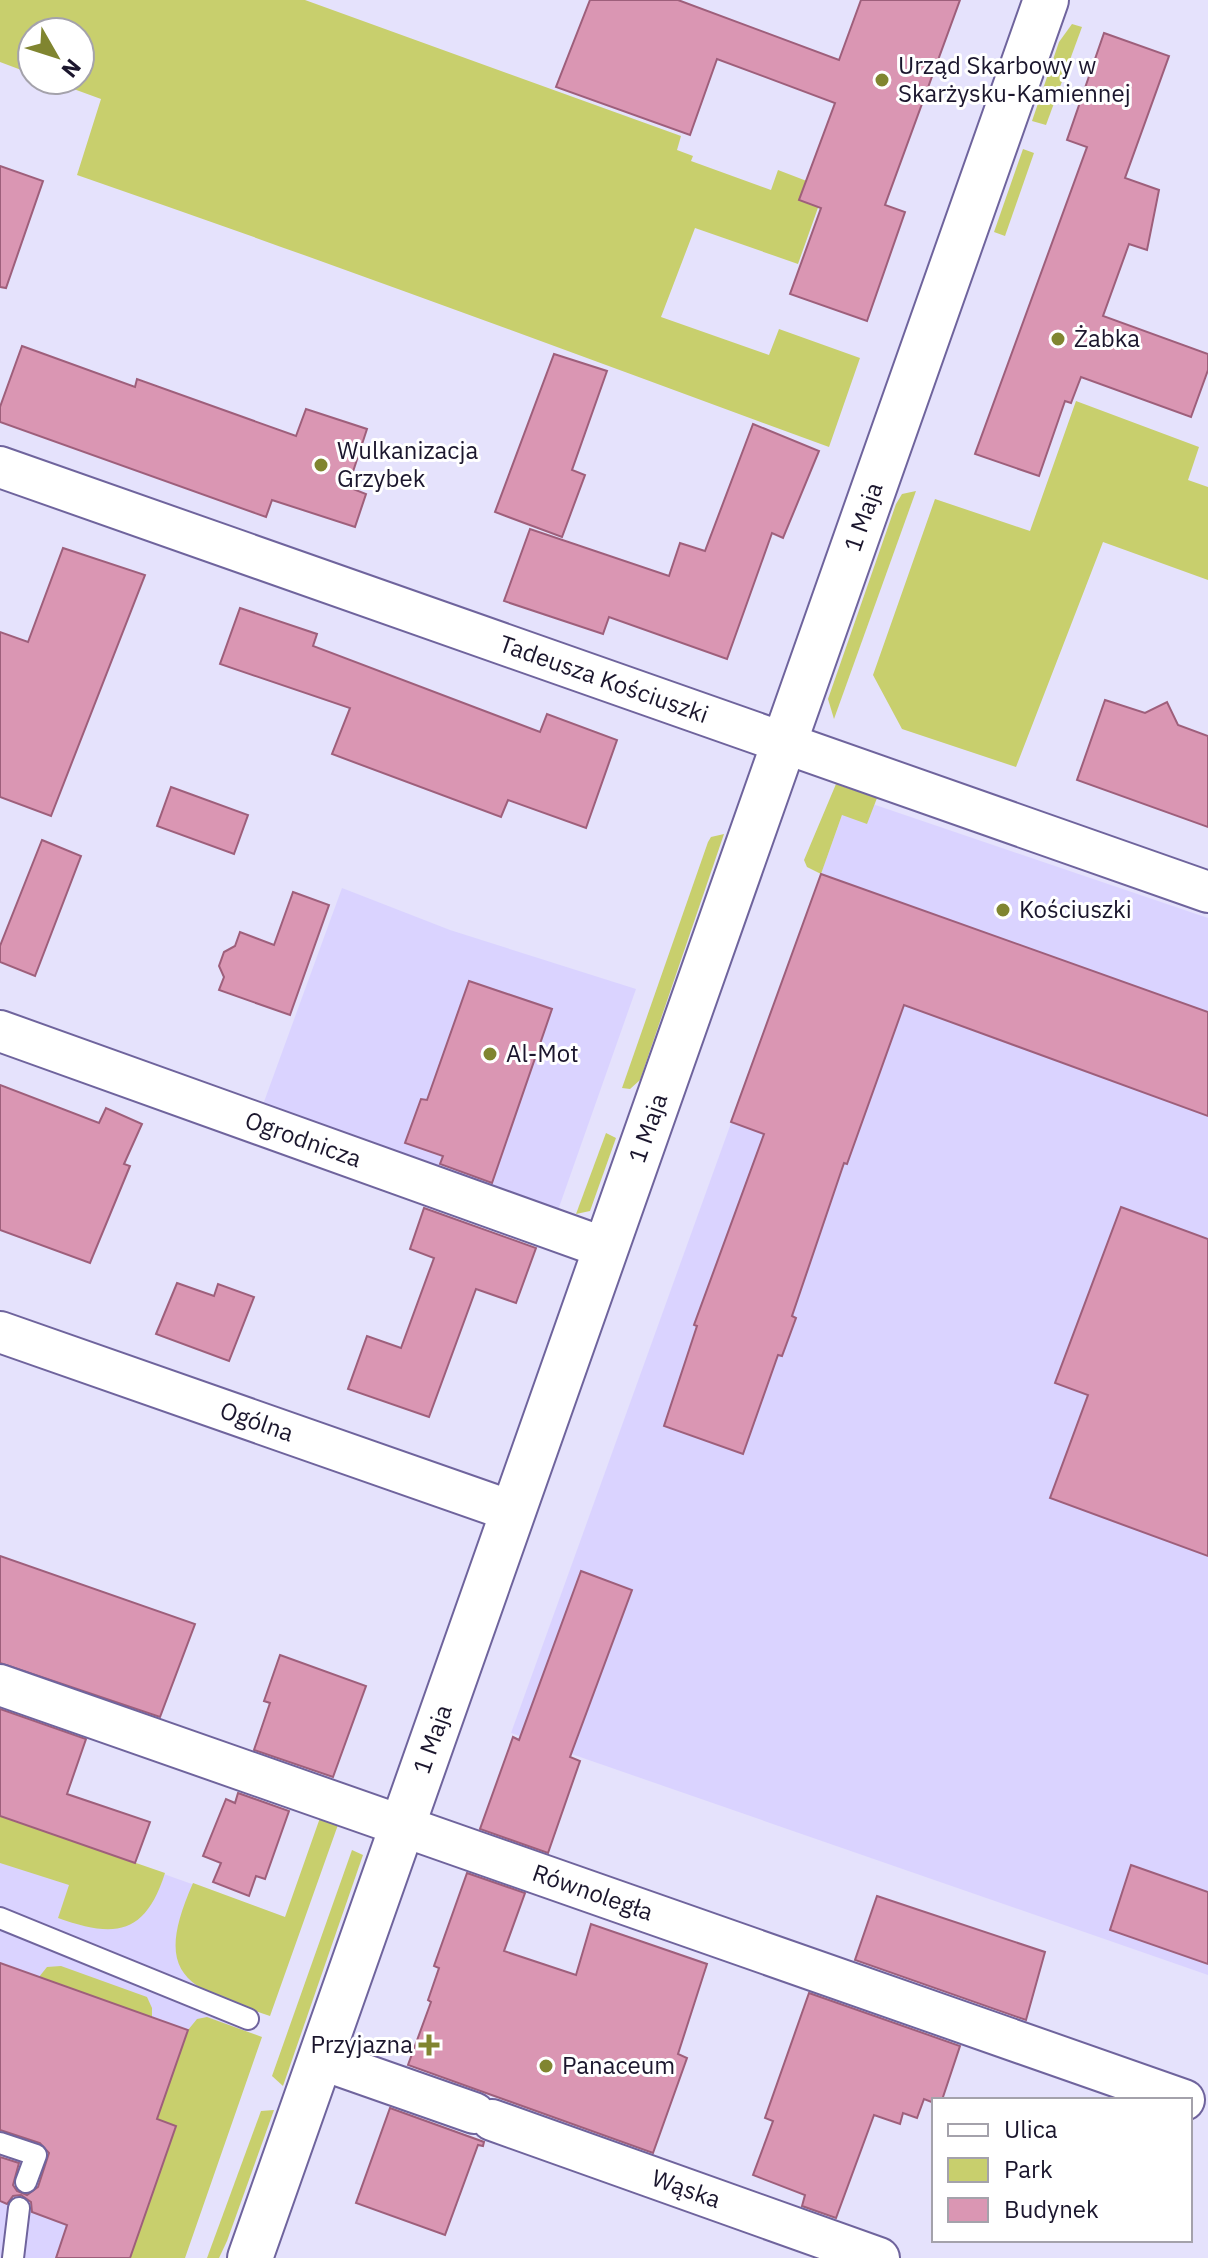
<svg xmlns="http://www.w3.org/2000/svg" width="1208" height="2258" font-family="'IBM Plex Sans',sans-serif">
<rect width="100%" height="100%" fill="#e5e2fc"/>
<g fill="#dad3ff">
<path d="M 849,796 L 1208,918 L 1208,1975 L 511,1733 Z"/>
<path d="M 342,888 L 450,930 L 636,989 L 557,1213 L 261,1110 Z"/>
<path d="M 0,1816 L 285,1917 L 164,2258 L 0,2258 Z"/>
</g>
<g fill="#c8cf6d">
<path d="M 0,0 L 305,0 L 681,136 L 677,150 L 693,156 L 691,161 L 771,190 L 778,170 L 825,188 L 798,264 L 695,228 L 661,317 L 769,355 L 779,329 L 860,358 L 829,447 C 578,355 329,262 77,175 L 101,99 L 49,80 L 80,80 L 80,32 L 32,32 L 32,74 L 0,62 Z"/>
<path d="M 1072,24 L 1082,27 L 1046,125 L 1032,121 L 1059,42 Z"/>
<path d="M 1023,149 L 1034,153 L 1005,236 L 994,232 Z"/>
<path d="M 1076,401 L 1199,447 L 1188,480 L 1208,487 L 1208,580 L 1103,542 L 1016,767 L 902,729 L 873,675 L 935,499 L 1030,531 Z"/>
<path d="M 916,491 L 834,719 L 828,699 L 896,504 L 902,494 Z"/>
<path d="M 836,784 L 877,798 L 867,824 L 842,815 L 821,874 L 807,867 L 804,860 Z"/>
<path d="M 724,834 L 640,1080 L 630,1089 L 622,1088 L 708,842 L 711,837 Z"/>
<path d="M 606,1133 L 616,1138 L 590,1211 L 576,1214 Z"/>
<path d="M 321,1815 L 339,1822 L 270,2016 C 188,1988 151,1978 193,1883 L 285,1917 Z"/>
<path d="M 0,1816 L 165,1873 C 145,1936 114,1938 58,1918 L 69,1885 L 0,1863 Z"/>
<path d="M 352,1850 L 363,1855 L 283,2086 L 272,2076 Z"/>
<path d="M 61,1966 L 147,1997 L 152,2008 L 152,2017 L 39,1977 L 47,1967 Z"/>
<path d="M 207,2017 L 262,2037 L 185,2258 L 130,2258 L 176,2127 L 157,2119 L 188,2030 L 197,2019 Z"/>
<path d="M 274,2110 L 227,2241 L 219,2258 L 207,2258 L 261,2111 Z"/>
</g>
<g fill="#da96b3" stroke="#9e5f7b" stroke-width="2">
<path d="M 590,0 L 678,0 L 839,60 L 861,0 L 960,0 L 885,205 L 905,212 L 867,321 L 790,294 L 821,208 L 799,200 L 835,103 L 717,59 L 690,135 L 556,87 Z"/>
<path d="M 1104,33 L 1169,56 L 1125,178 L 1159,190 L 1147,250 L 1129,244 L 1103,316 L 1208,354 L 1208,370 L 1191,417 L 1081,377 L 1071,403 L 1065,401 L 1039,476 L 975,454 L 1087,147 L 1067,140 Z"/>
<path d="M 0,166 L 43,181 L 6,288 L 0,287 Z"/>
<path d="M 22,346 L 135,387 L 137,379 L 296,436 L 306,409 L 367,429 L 348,487 L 366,494 L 355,527 L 272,500 L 266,517 L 0,422 L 0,407 Z"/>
<path d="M 554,354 L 607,371 L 572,470 L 585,475 L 562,537 L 495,512 Z"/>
<path d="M 753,424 L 819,451 L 783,538 L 772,533 L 727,659 L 609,617 L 603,634 L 504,601 L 530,529 L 669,576 L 680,543 L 705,551 Z"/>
<path d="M 63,548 L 145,575 L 51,816 L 0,797 L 0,632 L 28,642 Z"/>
<path d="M 240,608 L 317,634 L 313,646 L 540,732 L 547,714 L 617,740 L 586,828 L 508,800 L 501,817 L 332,754 L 350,708 L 220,664 Z"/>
<path d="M 1105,700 L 1145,713 L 1167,702 L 1178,725 L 1208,736 L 1208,827 L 1077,780 Z"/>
<path d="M 171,787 L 248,815 L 234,854 L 157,826 Z"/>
<path d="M 42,840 L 81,856 L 35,976 L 0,962 L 0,946 Z"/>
<path d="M 821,874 L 1208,1012 L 1208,1116 L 904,1005 L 847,1164 L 844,1163 L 792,1316 L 796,1318 L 782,1356 L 778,1355 L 743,1454 L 664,1426 L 697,1326 L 694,1325 L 764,1134 L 731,1122 Z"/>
<path d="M 293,892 L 329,905 L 290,1015 L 219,990 L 224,977 L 219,966 L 224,952 L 235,946 L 240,932 L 274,945 Z"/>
<path d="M 469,981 L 552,1009 L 492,1183 L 440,1164 L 443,1156 L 405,1143 L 421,1099 L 427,1100 Z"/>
<path d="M 0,1085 L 99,1123 L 106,1108 L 142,1124 L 124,1164 L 130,1166 L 90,1263 L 0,1230 Z"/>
<path d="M 1121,1207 L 1208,1239 L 1208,1556 L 1050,1498 L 1088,1395 L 1055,1383 Z"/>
<path d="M 424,1208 L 536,1248 L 516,1303 L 476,1289 L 429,1417 L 348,1389 L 367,1336 L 401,1348 L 434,1258 L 410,1249 Z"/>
<path d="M 177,1283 L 214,1296 L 218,1284 L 254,1297 L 229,1361 L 156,1334 Z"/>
<path d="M 0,1556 L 195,1624 L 160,1717 L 0,1663 Z"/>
<path d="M 581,1571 L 632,1590 L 570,1757 L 580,1761 L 548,1853 L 480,1829 L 513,1737 L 519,1740 Z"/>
<path d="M 280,1655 L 366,1686 L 333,1777 L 254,1750 L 270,1703 L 264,1701 Z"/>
<path d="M 0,1709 L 86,1739 L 67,1794 L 150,1822 L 135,1863 L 0,1816 Z"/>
<path d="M 238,1793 L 289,1811 L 265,1879 L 256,1876 L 249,1896 L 213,1882 L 221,1863 L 203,1856 L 226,1799 L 235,1803 Z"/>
<path d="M 1131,1865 L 1208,1892 L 1208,1964 L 1110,1930 Z"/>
<path d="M 467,1873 L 525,1893 L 504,1951 L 576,1975 L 591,1924 L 707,1964 L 678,2054 L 687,2058 L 653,2153 L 408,2065 L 431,2002 L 428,2000 L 439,1968 L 434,1966 Z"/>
<path d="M 877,1896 L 1045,1952 L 1026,2020 L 855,1960 Z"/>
<path d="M 0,1963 L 188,2030 L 157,2119 L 176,2126 L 130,2258 L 56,2258 L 67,2225 L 32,2212 L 31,2202 L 21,2195 L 13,2196 L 7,2204 L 0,2201 L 0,2157 L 19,2163 L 13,2185 L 17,2191 L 27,2195 L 38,2187 L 49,2153 L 40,2143 L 0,2130 Z"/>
<path d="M 809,1993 L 960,2046 L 942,2100 L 934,2103 L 924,2099 L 917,2118 L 903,2113 L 900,2124 L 874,2115 L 836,2218 L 802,2206 L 805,2195 L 753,2175 L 773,2121 L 765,2118 Z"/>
<path d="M 390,2108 L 484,2142 L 483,2146 L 478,2145 L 445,2235 L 356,2203 Z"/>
</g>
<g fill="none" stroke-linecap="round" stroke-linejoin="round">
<g stroke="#6f649d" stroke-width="24">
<g id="lane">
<path d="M 0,1918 L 248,2019"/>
<path d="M 0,2143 L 36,2155 L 26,2182"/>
<path d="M 13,2258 L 19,2208"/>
</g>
</g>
<g stroke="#6f649d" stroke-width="44">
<g id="street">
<path id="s1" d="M 0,467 L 1208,892"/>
<path id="s2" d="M 0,1031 L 605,1248"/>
<path id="s3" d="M 0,1332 L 514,1512"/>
<path id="s4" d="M 0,1685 L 1184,2100"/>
<path d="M 320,2059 L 474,2113"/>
<path id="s5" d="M 492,2120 L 879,2258"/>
</g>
</g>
<g stroke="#6f649d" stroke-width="48">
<g id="secondary">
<path id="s6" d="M 250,2258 L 1046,0"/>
</g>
</g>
<use href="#lane" stroke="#fff" stroke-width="20"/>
<use href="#street" stroke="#fff" stroke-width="40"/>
<use href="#secondary" stroke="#fff" stroke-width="44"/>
</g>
<g fill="#808530" stroke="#fff" stroke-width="3">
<circle cx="882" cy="80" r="8"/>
<circle cx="1058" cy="339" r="8"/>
<circle cx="321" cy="465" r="8"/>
<circle cx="1003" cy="910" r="8"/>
<circle cx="490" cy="1054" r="8"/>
<path d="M425 2033h8v8h8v8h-8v8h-8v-8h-8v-8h8z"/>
<circle cx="546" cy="2066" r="8"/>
</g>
<g text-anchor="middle" stroke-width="6" stroke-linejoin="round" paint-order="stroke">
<g font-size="24" fill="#1b162d" stroke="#fff" text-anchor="start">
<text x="898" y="74">Urząd Skarbowy w<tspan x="898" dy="28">Skarżysku-Kamiennej</tspan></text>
<text x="1074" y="347">Żabka</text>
<text x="337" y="459">Wulkanizacja<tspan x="337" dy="28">Grzybek</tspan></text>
<text x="1019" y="918">Kościuszki</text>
<text x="506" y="1062">Al-Mot</text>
<text x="413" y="2053" text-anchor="end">Przyjazna</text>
<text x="562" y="2074">Panaceum</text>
</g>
<g font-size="24" fill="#1b162d" stroke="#fff">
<text dy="8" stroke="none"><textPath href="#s6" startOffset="1846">1 Maja</textPath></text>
<text dy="8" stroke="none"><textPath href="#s1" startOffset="640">Tadeusza Kościuszki</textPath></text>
<text dy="8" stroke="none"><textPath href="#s6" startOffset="1198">1 Maja</textPath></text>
<text dy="8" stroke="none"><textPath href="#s2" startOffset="322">Ogrodnicza</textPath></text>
<text dy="8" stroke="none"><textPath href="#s3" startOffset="272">Ogólna</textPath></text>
<text dy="8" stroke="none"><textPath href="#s6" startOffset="550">1 Maja</textPath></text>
<text dy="8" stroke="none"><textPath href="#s4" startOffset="628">Równoległa</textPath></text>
<text dy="8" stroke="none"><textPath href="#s5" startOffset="206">Wąska</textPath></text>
</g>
</g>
<rect x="932" y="2098" width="260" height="144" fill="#ffffff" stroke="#a4a2ab" stroke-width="2"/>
<rect x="948" y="2124" width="40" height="12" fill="#ffffff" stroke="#a4a2ab" stroke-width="2"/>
<text x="1004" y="2138" font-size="24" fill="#1b162d">Ulica</text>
<rect x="948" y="2158" width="40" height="24" fill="#c8cf6d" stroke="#a4a2ab" stroke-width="2"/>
<text x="1004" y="2178" font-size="24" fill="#1b162d">Park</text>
<rect x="948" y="2198" width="40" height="24" fill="#da96b3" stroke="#a4a2ab" stroke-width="2"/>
<text x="1004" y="2218" font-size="24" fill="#1b162d">Budynek</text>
<g transform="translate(56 56) rotate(129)"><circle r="38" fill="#ffffff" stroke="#a4a2ab" stroke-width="2"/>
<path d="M0-6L14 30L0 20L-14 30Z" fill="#808530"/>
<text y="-12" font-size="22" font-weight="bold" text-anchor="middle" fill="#1b162d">N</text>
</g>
</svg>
